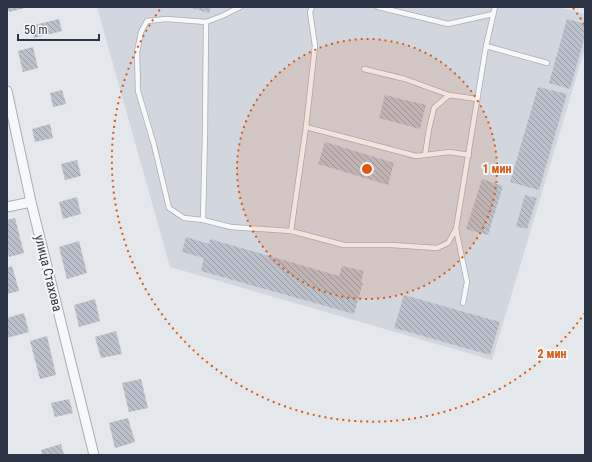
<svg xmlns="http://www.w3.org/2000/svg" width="592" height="462" font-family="'Roboto Condensed',sans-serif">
<defs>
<pattern id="building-back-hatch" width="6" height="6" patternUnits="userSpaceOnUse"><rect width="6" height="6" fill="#bbc0ca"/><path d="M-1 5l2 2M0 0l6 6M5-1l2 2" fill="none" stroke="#989da6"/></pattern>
</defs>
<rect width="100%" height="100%" fill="#e4e7ec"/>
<path fill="#d2d6de" d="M 97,7 L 558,7 L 585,14 L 585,48 L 492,360 L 170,267 Z"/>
<g fill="url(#building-back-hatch)">
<path d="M 7,7 L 25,7 L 25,8 L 9,12 Z"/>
<path d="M 188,7 L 211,7 L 209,13 Z"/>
<path d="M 59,19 L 62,31 L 34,38 L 31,26 Z"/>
<path d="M 567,19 L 585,24 L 585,36 L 570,89 L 549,83 Z"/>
<path d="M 33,47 L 38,68 L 23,72 L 18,51 Z"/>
<path d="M 538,87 L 567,94 L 539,190 L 510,182 Z"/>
<path d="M 62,90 L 66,104 L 53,107 L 50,93 Z"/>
<path d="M 385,95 L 426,105 L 420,129 L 379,118 Z"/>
<path d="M 50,124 L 53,138 L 35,142 L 32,129 Z"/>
<path d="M 325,142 L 394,163 L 388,185 L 318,164 Z"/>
<path d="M 77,160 L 81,176 L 65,180 L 61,164 Z"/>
<path d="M 482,179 L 503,186 L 488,235 L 466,229 Z"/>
<path d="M 525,195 L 537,198 L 527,229 L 516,226 Z"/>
<path d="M 77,197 L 81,214 L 63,219 L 59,202 Z"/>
<path d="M 15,218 L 24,253 L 9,257 L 7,248 L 7,220 Z"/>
<path d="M 186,237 L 209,244 L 210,239 L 339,276 L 342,266 L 364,271 L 361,283 L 363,283 L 354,314 L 201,271 L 204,258 L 182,252 Z"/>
<path d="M 79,241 L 87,273 L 67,279 L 59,247 Z"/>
<path d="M 12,266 L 19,291 L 7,294 L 7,268 Z"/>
<path d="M 404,295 L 500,322 L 490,355 L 394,328 Z"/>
<path d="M 95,299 L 100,321 L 79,327 L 74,305 Z"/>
<path d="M 24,313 L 29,332 L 7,338 L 7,318 Z"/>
<path d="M 116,331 L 122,354 L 101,358 L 95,337 Z"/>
<path d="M 47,336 L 56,375 L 40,379 L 30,341 Z"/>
<path d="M 141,379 L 148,408 L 129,412 L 122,383 Z"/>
<path d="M 69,399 L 73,413 L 55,417 L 51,403 Z"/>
<path d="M 128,418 L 135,442 L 115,448 L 109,423 Z"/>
<path d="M 61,444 L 64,455 L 42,455 L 41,450 Z"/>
</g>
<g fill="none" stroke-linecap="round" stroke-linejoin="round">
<g stroke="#a9aeb7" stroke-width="6">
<g id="service">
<path d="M 240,7 L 222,16 L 206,22 L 166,19 L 147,21 L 141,32 L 137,52 L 138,91 L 154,145 L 169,208 L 184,218 L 203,220 L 231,227 L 291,231"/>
<path d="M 312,7 L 310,12 L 315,46 L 306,127 L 416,156 L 450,152 L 469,155"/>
<path d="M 378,7 L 448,24 L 493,14"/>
<path d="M 486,46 L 547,63"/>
<path d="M 364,69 L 405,79 L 449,95"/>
<path d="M 306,127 L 291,231 L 344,245 L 391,245 L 437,248 L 448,243 L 456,229"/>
<path d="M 425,155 L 429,129 L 434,108 L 449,95 L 477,99"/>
<path d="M 203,220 L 205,132 L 206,22"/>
<path d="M 463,303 L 467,282 L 456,229 L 486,46 L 495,7"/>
</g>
</g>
<g stroke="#a9aeb7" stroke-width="11">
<g id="minor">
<path d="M 7,91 L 31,202 L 94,455"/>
<path d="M 7,207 L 31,202"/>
</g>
</g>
<use href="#service" stroke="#f7f8fa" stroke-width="4.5"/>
<use href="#minor" stroke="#f7f8fa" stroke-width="9"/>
</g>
<circle cx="367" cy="169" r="130" fill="#df570f" fill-opacity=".12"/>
<g fill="none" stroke="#df570f" stroke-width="2" stroke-dasharray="2 4">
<circle cx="367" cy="169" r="130"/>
<path d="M585 313A261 261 0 1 1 161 8M573 8A261 261 0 0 1 585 25"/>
</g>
<g text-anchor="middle" stroke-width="4" stroke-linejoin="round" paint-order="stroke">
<g font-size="13" fill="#2b3445" stroke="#f4f6f9">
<text transform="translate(49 273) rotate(76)" y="5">улица Стахова</text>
</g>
</g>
<circle cx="367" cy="169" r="6" fill="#df570f" stroke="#f4f6f9" stroke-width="2"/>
<g font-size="12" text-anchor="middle" font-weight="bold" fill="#df570f" stroke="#f4f6f9" stroke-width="4" stroke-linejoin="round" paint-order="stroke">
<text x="497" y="173">1 мин</text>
<text x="552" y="358">2 мин</text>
</g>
<rect width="592" height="462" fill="none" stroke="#2b3445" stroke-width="16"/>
<path d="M18 34v6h81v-6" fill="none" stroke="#2b3445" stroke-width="2"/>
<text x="24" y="34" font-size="12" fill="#2b3445" stroke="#f4f6f9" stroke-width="3" paint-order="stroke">50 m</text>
</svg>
